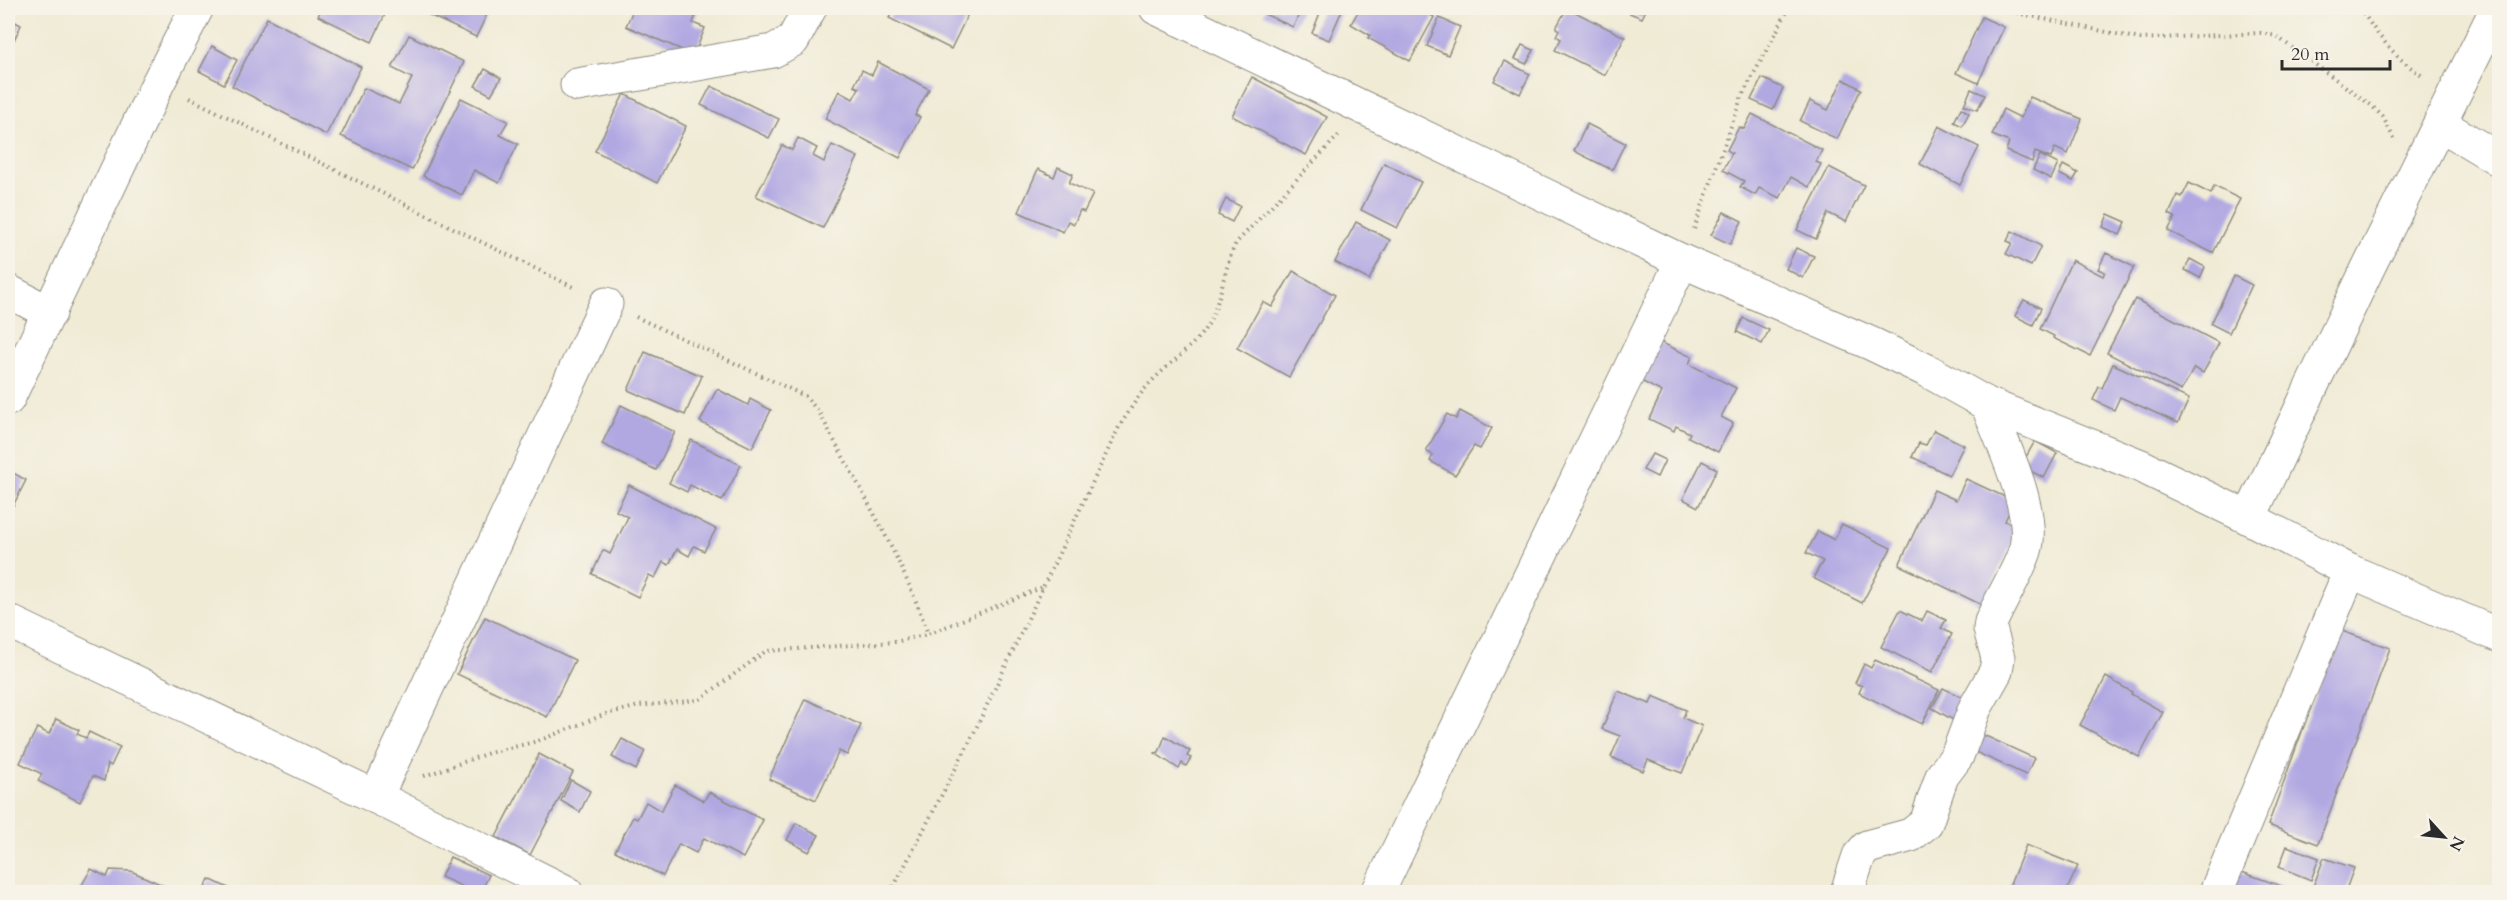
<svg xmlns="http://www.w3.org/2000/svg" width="2507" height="900" font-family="Cardo,serif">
<rect width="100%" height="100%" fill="#f7f3e8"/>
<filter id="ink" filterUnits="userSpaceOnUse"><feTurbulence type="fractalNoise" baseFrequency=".0167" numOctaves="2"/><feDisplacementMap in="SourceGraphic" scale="12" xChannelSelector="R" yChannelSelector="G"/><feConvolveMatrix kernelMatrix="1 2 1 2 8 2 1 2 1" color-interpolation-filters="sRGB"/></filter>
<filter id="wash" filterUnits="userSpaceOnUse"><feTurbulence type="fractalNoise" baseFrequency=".008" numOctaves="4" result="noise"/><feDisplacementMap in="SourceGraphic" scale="24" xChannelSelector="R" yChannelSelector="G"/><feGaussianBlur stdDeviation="1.35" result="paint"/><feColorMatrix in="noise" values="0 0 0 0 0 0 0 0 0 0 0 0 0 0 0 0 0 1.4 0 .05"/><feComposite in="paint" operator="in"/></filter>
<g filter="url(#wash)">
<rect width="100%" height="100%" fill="#f0ebd5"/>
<g id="blocks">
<g fill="#b1a8e2">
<path d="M 322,8 L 388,8 L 372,42 L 318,16 Z"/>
<path d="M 414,8 L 490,8 L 476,37 Z"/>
<path d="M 634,8 L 703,8 L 701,12 L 698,10 L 693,23 L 705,28 L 694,55 L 626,26 Z"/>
<path d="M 895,8 L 971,8 L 951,49 L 889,18 Z"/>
<path d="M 1267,8 L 1302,8 L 1293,27 L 1264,14 Z"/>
<path d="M 1322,8 L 1343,8 L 1329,40 L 1312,33 Z"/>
<path d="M 1360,8 L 1427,8 L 1425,12 L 1434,17 L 1410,61 L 1368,38 L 1370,35 L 1351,24 Z"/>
<path d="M 1567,8 L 1625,37 L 1605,75 L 1555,50 L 1561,39 L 1556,36 L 1559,30 L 1556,28 Z"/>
<path d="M 1617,8 L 1647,8 L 1642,18 Z"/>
<path d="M 1982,17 L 2004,27 L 1978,83 L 1956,73 Z"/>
<path d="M 267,18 L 361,67 L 326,135 L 232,86 Z"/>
<path d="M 1439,18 L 1460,27 L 1448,55 L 1427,46 Z"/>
<path d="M 10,19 L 21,25 L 8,53 L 8,25 Z"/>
<path d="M 409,35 L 464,62 L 412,170 L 341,136 L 364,88 L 399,104 L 412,78 L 392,68 Z"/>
<path d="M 1522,45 L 1534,50 L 1526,64 L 1515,59 Z"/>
<path d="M 212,46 L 237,60 L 224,84 L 199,71 Z"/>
<path d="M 1505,61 L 1530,74 L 1520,94 L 1494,81 Z"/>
<path d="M 878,62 L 929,89 L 915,115 L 920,117 L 900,158 L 825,119 L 839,91 L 853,99 L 859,88 L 854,86 L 862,70 L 872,75 Z"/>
<path d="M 485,69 L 501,78 L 491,95 L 475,86 Z"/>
<path d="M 1252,77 L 1327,117 L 1306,155 L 1232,116 Z"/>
<path d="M 1762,78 L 1783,88 L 1773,110 L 1751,100 Z"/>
<path d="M 1843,79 L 1861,89 L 1837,139 L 1800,121 L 1810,101 L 1828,110 Z"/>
<path d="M 711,86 L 779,119 L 769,138 L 701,105 Z"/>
<path d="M 1971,89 L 1985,95 L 1977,110 L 1964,105 Z"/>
<path d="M 624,94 L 686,126 L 657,183 L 595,151 Z"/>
<path d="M 2030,97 L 2082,119 L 2068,154 L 2055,148 L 2051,158 L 2035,152 L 2032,162 L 2006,151 L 2009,142 L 1992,135 L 2003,109 L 2021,118 Z"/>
<path d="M 461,98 L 508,121 L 500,135 L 518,144 L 499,183 L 474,170 L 462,195 L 423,176 Z"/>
<path d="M 1961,108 L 1969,113 L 1962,126 L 1954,122 Z"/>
<path d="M 1752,114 L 1822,150 L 1816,162 L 1821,164 L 1809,187 L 1791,177 L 1780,198 L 1759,188 L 1755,195 L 1740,187 L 1744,181 L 1723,170 L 1732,153 L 1727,150 L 1739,127 L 1744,129 Z"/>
<path d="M 1587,124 L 1625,143 L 1612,170 L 1574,151 Z"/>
<path d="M 1939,126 L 1979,147 L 1960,185 L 1920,164 Z"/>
<path d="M 798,138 L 817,148 L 813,156 L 824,162 L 832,145 L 858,157 L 823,228 L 756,196 L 782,145 L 792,150 Z"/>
<path d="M 2040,155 L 2058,164 L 2051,179 L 2033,170 Z"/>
<path d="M 1384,163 L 1421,182 L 1397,228 L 1361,210 Z"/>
<path d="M 2063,165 L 2078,173 L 2073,181 L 2059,174 Z"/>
<path d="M 1058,167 L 1073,174 L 1069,183 L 1093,194 L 1084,212 L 1080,210 L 1074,224 L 1068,221 L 1063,232 L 1019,212 L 1038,169 L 1054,177 Z"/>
<path d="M 1829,167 L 1864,185 L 1846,222 L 1828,213 L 1816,239 L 1797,230 Z"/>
<path d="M 2189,183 L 2211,194 L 2214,186 L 2240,199 L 2213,253 L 2168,231 L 2175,217 L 2169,214 L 2178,195 L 2182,197 Z"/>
<path d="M 1226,199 L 1240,206 L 1232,222 L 1218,215 Z"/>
<path d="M 1724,212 L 1742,221 L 1730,244 L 1711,235 Z"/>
<path d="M 2108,214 L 2126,222 L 2120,235 L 2103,227 Z"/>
<path d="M 1356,222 L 1390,240 L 1369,280 L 1335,262 Z"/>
<path d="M 2012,231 L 2041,246 L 2031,266 L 2006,254 L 2012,243 L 2007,241 Z"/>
<path d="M 1796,248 L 1814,256 L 1803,278 L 1786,269 Z"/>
<path d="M 2106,253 L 2134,267 L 2090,356 L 2053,338 L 2054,336 L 2040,329 L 2072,260 L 2103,276 L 2105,272 L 2098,269 Z"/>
<path d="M 2190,259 L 2205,267 L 2200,278 L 2185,270 Z"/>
<path d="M 1293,271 L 1335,295 L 1289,377 L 1237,348 L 1263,302 L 1272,307 Z"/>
<path d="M 2234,276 L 2252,285 L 2229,333 L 2211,324 Z"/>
<path d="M 2135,299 L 2219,343 L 2203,373 L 2194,368 L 2181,391 L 2107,353 Z"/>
<path d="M 2024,300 L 2041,308 L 2033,325 L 2015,316 Z"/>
<path d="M 1743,318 L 1769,330 L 1762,344 L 1737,332 Z"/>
<path d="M 1660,342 L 1692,357 L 1689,364 L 1736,388 L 1721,417 L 1733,423 L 1718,452 L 1688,437 L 1690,433 L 1676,426 L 1674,431 L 1649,419 L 1662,392 L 1641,381 Z"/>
<path d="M 645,352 L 702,376 L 685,415 L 628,390 Z"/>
<path d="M 2113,364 L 2189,399 L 2178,423 L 2120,397 L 2114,410 L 2093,400 L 2099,387 L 2102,388 Z"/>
<path d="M 717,389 L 748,405 L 750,399 L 771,410 L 752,448 L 700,422 Z"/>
<path d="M 621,405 L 675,432 L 656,470 L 602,444 Z"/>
<path d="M 1460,411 L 1492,428 L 1480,449 L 1474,446 L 1455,475 L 1430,461 L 1433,455 L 1426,451 L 1447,414 L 1456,419 Z"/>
<path d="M 1934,430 L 1964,445 L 1949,475 L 1912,457 L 1919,443 L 1926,445 Z"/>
<path d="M 691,440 L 741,465 L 722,501 L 690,485 L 687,492 L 669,483 Z"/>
<path d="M 2035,441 L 2057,453 L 2044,478 L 2021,466 Z"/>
<path d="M 1652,454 L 1665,460 L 1657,477 L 1643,470 Z"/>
<path d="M 1702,461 L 1717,469 L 1698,507 L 1683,499 Z"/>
<path d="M 8,470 L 26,480 L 8,516 Z"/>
<path d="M 1966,479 L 2014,501 L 2005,521 L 2019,528 L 1982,605 L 1899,565 L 1934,490 L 1956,500 Z"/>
<path d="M 629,485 L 716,529 L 704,551 L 694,546 L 689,556 L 677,549 L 669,565 L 663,562 L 655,578 L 649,575 L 638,597 L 592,574 L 603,550 L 610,554 L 628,517 L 616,511 Z"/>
<path d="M 1842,524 L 1891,548 L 1862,603 L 1813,578 L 1823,561 L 1806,553 L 1818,531 L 1834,540 Z"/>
<path d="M 1900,610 L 1922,621 L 1927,611 L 1946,620 L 1941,628 L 1952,634 L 1932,672 L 1881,647 Z"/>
<path d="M 485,617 L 575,660 L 547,717 L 457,674 Z"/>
<path d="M 2339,630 L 2390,648 L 2318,844 L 2268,825 Z"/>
<path d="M 1875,660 L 1939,690 L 1922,724 L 1859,693 L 1862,686 L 1855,683 L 1864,664 L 1871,668 Z"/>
<path d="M 2106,677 L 2132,692 L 2131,694 L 2163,712 L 2139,757 L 2080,725 Z"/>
<path d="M 1943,688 L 1967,700 L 1955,721 L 1932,708 Z"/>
<path d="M 1618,691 L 1650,704 L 1653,696 L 1686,710 L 1683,718 L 1702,726 L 1682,773 L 1648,760 L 1643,771 L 1611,757 L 1620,736 L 1602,729 Z"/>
<path d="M 805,699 L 861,725 L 847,755 L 839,751 L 816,800 L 769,779 Z"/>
<path d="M 56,719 L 79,730 L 77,734 L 86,738 L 89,732 L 120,747 L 111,766 L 108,764 L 107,768 L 104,781 L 93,776 L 80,802 L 38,781 L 42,774 L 20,763 L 37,728 L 49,734 Z"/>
<path d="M 1981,734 L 2034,758 L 2026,775 L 1973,751 Z"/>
<path d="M 1165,736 L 1190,751 L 1187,756 L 1191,758 L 1186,766 L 1182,763 L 1179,769 L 1155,753 L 1159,752 Z"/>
<path d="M 622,739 L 645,751 L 636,770 L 612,757 Z"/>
<path d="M 539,754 L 573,772 L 530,855 L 496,837 Z"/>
<path d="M 571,780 L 590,791 L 580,812 L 561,801 Z"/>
<path d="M 675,785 L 704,801 L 709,792 L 763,820 L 743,858 L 704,838 L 696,853 L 679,844 L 663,876 L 615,851 L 633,817 L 637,819 L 646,802 L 661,811 Z"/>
<path d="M 796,823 L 819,835 L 809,852 L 787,840 Z"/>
<path d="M 2026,845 L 2078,866 L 2066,892 L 2007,892 Z"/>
<path d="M 2287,846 L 2319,858 L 2311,880 L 2279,867 Z"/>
<path d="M 450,857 L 489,875 L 481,892 L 474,892 L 441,877 Z"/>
<path d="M 2324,858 L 2354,868 L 2345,892 L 2311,892 Z"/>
<path d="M 91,869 L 107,877 L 110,870 L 131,871 L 178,892 L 78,892 Z"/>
<path d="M 2239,871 L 2298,892 L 2231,892 Z"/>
<path d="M 209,879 L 237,892 L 203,892 Z"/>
</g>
</g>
</g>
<g filter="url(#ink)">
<use href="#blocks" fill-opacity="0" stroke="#8e8b80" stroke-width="1.5"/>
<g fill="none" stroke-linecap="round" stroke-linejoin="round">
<g stroke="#8e8b80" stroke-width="35">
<g id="street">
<path d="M 1156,8 L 1682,261 L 1872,344 L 1928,371 L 1987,404 L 2141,466 L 2249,518 L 2350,571 L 2500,636"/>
<path d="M 577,85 L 773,51 L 793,40 L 810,8"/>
<path d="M 2440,124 L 2500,160"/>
<path d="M 8,291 L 50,313"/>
<path d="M 8,399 L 158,83 L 197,8"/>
<path d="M 2249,518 L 2367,270 L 2497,8"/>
<path d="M 8,621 L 376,797 L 566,892"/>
<path d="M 376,797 L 606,304"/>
<path d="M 1378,892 L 1682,261"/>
<path d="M 1847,892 L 1859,856 L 1867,847 L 1911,835 L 1926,823 L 1942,776 L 1957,756 L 1975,708 L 1996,671 L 1998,658 L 1990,629 L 1991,622 C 2001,598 2017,575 2025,551 C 2037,513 2001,440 1987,404"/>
<path d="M 2216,892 L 2350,571"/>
</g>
</g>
<g stroke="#8e8b80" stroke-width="4" stroke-dasharray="1.5 4.5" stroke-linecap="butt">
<path d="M 1993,8 L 2140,39 L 2261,33 L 2276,36 L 2371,105 L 2383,117 L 2394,139"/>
<path d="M 2360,8 C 2378,36 2395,58 2424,77"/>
<path d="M 189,98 L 575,288"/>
<path d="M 1694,229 L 1742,96 L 1789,8"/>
<path d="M 636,317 L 805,396 L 819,412 C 857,485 902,556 928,634"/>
<path d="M 424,776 L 489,753 L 538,741 L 606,714 L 639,706 L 699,700 L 766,651 L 895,642 L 928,634 L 1043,587"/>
<path d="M 891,892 L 970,741 L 1119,427 C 1129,412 1138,395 1151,382 C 1169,363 1193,348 1207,326 C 1222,301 1223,269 1236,243 L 1339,135"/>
</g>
<use href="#street" stroke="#fff" stroke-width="33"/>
</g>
</g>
<rect width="2507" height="900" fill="none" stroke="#f7f3e8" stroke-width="30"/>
<g transform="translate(2444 837) rotate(117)" stroke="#f7f3e8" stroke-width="4.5" paint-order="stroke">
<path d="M0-4.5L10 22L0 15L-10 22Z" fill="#2b2b2b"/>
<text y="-9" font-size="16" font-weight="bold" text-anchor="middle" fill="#2b2b2b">N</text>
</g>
<path d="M2282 60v9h108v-9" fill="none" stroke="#2b2b2b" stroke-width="3"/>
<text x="2291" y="60" font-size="18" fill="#2b2b2b" stroke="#f7f3e8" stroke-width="4.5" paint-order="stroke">20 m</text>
</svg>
